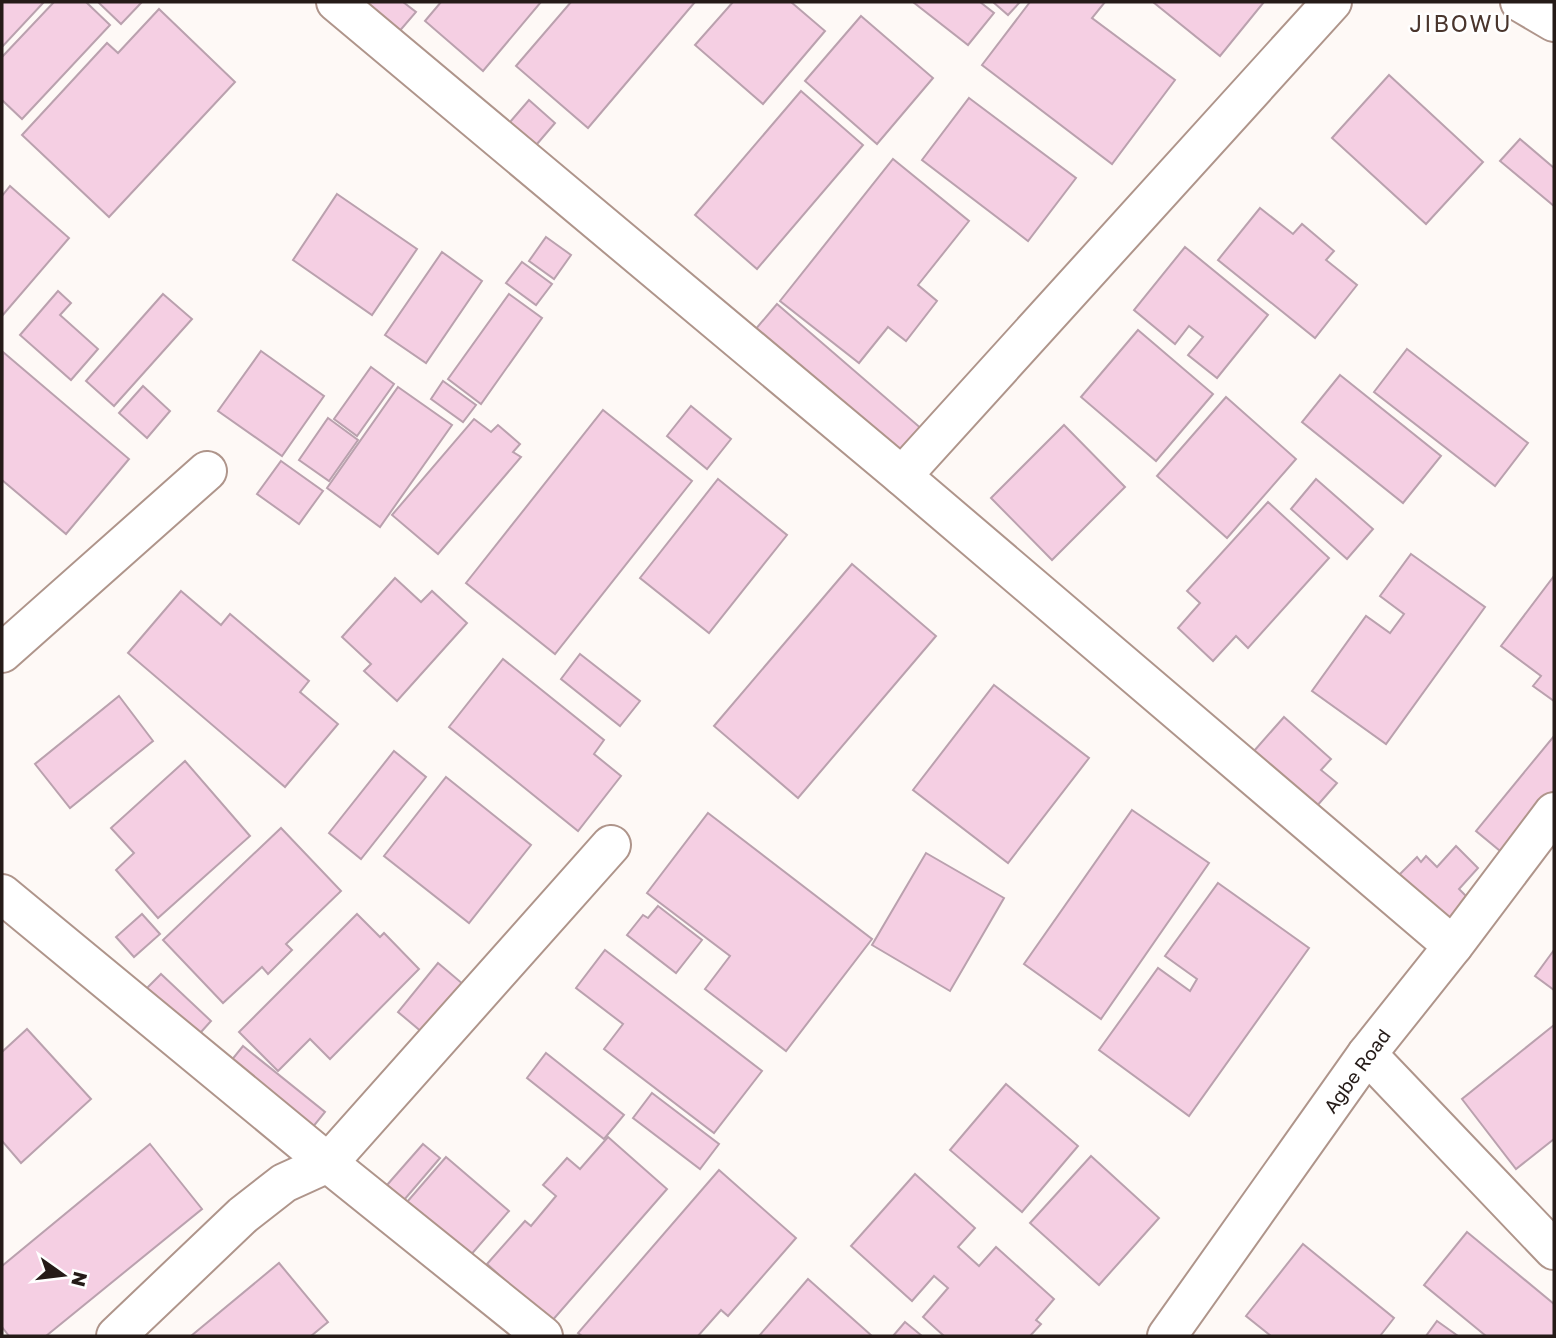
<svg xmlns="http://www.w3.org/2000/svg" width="1556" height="1338" font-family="'Golos Text',sans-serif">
<rect width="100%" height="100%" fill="#fef9f6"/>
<g fill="#f5cfe3" stroke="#baa1ae" stroke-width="2">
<path d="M 2,2 L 44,2 L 2,47 Z"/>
<path d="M 54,2 L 86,2 L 110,25 L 22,119 L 2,100 L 2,57 Z"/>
<path d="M 98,2 L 142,2 L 121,24 Z"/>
<path d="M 345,2 L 403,2 L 416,12 L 391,41 Z"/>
<path d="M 441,2 L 541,2 L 483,71 L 425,21 Z"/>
<path d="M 571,2 L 695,2 L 588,128 L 516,66 Z"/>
<path d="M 733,2 L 791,2 L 825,31 L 763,104 L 695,45 Z"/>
<path d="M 913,2 L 980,2 L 994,13 L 968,45 Z"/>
<path d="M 993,2 L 1020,2 L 1008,15 Z"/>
<path d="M 1030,2 L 1105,2 L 1092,18 L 1175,80 L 1112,164 L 982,65 Z"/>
<path d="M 1153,2 L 1264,2 L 1220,56 Z"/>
<path d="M 159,9 L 235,82 L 109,217 L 22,135 L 107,43 L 118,53 Z"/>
<path d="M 861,16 L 933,78 L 877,144 L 805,81 Z"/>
<path d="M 1389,75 L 1483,162 L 1426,224 L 1332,138 Z"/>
<path d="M 801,91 L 863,145 L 757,269 L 695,215 Z"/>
<path d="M 969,98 L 1076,178 L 1028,241 L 922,160 Z"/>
<path d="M 529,100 L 555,123 L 531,151 L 504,129 Z"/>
<path d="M 1520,139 L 1554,168 L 1554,206 L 1500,161 Z"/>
<path d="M 893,159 L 969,221 L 918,285 L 937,301 L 906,341 L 888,327 L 859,363 L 780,301 Z"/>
<path d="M 10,186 L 69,238 L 2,316 L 2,196 Z"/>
<path d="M 337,194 L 417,249 L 372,315 L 293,260 Z"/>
<path d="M 1260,208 L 1293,234 L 1302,224 L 1334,251 L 1326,260 L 1357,285 L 1315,338 L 1218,260 Z"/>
<path d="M 546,237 L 571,255 L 554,279 L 529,261 Z"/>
<path d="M 1185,247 L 1268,315 L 1217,378 L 1188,355 L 1203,337 L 1189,326 L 1175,344 L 1134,310 Z"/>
<path d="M 442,252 L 482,281 L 426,363 L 385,335 Z"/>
<path d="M 522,262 L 552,284 L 536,305 L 506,283 Z"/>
<path d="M 58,291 L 71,303 L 60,315 L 98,349 L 71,380 L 20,335 Z"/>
<path d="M 163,294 L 192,319 L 114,406 L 86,381 Z"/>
<path d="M 509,294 L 542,318 L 481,404 L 448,379 Z"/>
<path d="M 777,304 L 923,430 L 895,462 L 749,337 Z"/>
<path d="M 1138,330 L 1213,394 L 1156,461 L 1081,397 Z"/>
<path d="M 1407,349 L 1528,443 L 1495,486 L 1374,392 Z"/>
<path d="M 261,351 L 324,396 L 282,456 L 218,411 Z"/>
<path d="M 3,352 L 129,459 L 66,534 L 2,480 Z"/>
<path d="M 371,367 L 394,384 L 357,436 L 334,419 Z"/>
<path d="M 1340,375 L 1441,456 L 1403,503 L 1302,422 Z"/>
<path d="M 443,381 L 476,405 L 463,422 L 431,399 Z"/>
<path d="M 143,386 L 170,411 L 147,438 L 119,413 Z"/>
<path d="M 398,387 L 452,425 L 380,527 L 327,488 Z"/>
<path d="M 1226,397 L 1296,459 L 1227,538 L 1157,476 Z"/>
<path d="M 691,406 L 731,439 L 707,469 L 667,436 Z"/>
<path d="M 603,410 L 692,481 L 555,654 L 466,583 Z"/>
<path d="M 328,418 L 358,440 L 329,481 L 299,460 Z"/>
<path d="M 474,419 L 491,432 L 498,425 L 520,444 L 513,452 L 521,457 L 438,554 L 392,515 Z"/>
<path d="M 1064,425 L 1125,487 L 1052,560 L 991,498 Z"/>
<path d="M 281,461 L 323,491 L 299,524 L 257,494 Z"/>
<path d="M 718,479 L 787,535 L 709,633 L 640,578 Z"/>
<path d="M 1316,479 L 1373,529 L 1347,559 L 1291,509 Z"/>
<path d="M 1268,502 L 1329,558 L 1248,648 L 1236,636 L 1213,661 L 1178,628 L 1200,603 L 1187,591 Z"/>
<path d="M 1411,554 L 1485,607 L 1386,744 L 1312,691 L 1366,616 L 1390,633 L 1404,614 L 1380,596 Z"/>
<path d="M 852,564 L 936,636 L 798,798 L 714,726 Z"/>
<path d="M 1554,576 L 1554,701 L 1533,686 L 1541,676 L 1501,646 Z"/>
<path d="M 395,578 L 421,602 L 432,591 L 467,623 L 397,701 L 364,671 L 371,664 L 342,637 Z"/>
<path d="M 181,591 L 221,625 L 230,614 L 309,681 L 300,692 L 338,724 L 285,787 L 128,653 Z"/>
<path d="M 580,654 L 640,701 L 620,726 L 561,679 Z"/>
<path d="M 503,659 L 604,740 L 594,754 L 621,776 L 578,831 L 449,727 Z"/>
<path d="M 994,685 L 1089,758 L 1008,863 L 913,790 Z"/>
<path d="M 119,696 L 153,741 L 70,808 L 35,764 Z"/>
<path d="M 1284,717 L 1331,759 L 1321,770 L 1337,783 L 1316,807 L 1254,751 Z"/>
<path d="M 1554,736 L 1554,796 L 1505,855 L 1476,831 Z"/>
<path d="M 394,751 L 426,777 L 361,859 L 329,833 Z"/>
<path d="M 185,761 L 250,836 L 158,918 L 116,870 L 134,853 L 111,828 Z"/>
<path d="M 446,777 L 531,845 L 469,923 L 384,856 Z"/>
<path d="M 1132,810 L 1209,863 L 1101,1019 L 1024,964 Z"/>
<path d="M 708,813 L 872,939 L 786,1051 L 705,989 L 730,956 L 647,893 Z"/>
<path d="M 281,828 L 341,891 L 286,944 L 292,950 L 268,974 L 262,967 L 223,1003 L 163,940 Z"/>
<path d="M 1456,846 L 1478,868 L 1459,889 L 1471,901 L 1448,925 L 1397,877 L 1417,857 L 1421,862 L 1426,856 L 1437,867 Z"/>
<path d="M 926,853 L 1004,898 L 950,991 L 872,945 Z"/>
<path d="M 1218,883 L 1309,948 L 1189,1116 L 1099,1050 L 1158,968 L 1190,991 L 1197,979 L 1165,956 Z"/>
<path d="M 658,906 L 702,940 L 676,973 L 627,935 L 643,915 L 648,918 Z"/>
<path d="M 142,914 L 160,934 L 134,957 L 116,937 Z"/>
<path d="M 357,914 L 380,937 L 384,933 L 419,969 L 330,1059 L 310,1039 L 278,1071 L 239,1032 Z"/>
<path d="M 605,950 L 762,1071 L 714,1133 L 604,1049 L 623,1024 L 576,988 Z"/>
<path d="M 1554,950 L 1554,990 L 1535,976 Z"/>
<path d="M 438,963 L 470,990 L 429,1038 L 398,1012 Z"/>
<path d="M 161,974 L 211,1021 L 192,1042 L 141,994 Z"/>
<path d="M 1554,1025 L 1554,1139 L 1516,1169 L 1462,1099 Z"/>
<path d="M 27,1029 L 91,1099 L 21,1163 L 2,1141 L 2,1052 Z"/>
<path d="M 243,1046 L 325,1112 L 308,1133 L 226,1067 Z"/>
<path d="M 546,1053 L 624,1115 L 604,1139 L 527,1078 Z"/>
<path d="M 1006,1084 L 1078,1146 L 1022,1212 L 950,1150 Z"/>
<path d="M 652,1093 L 719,1144 L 700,1169 L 633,1118 Z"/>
<path d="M 608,1137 L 667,1189 L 551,1322 L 487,1264 L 525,1221 L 531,1226 L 556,1196 L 543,1185 L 567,1158 L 580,1169 Z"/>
<path d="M 150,1144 L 202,1209 L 46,1336 L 9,1336 L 2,1327 L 2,1266 Z"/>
<path d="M 423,1144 L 440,1158 L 404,1200 L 387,1185 Z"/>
<path d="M 1091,1156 L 1159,1218 L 1099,1285 L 1030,1223 Z"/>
<path d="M 446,1157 L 509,1211 L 469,1257 L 407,1202 Z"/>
<path d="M 719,1170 L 796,1238 L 728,1316 L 721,1310 L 698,1336 L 582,1336 L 578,1333 Z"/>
<path d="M 915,1174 L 975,1228 L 958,1247 L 979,1266 L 996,1247 L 1054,1299 L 1036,1320 L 1041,1324 L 1030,1336 L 944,1336 L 923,1317 L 948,1288 L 934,1276 L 912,1301 L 851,1246 Z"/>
<path d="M 1467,1232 L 1554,1304 L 1554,1336 L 1486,1336 L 1424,1285 Z"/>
<path d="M 1303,1244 L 1394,1318 L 1380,1336 L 1271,1336 L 1246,1316 Z"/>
<path d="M 279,1263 L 328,1322 L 311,1336 L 191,1336 Z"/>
<path d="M 808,1279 L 872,1336 L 759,1336 Z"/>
<path d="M 1437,1321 L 1458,1336 L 1426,1336 Z"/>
<path d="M 905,1322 L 922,1336 L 893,1336 Z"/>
</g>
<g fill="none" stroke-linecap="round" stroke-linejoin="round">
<g stroke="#af958b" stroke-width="42">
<g id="minor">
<path d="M 336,2 L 902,476 L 1453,946"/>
<path d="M 1520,2 L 1554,22"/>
<path d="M 902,476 L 1332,2"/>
<path d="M 2,653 L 207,471"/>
<path d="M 2,894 L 328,1163 L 543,1336"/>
<path d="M 1367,1054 L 1554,1250"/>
<path d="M 116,1336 L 243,1215 L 284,1183 L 328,1163 L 611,845"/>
<path d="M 1167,1336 L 1367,1054 L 1453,946 L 1554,812"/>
</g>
</g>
<use href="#minor" stroke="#fff" stroke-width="38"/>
</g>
<g text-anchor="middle" stroke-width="5" stroke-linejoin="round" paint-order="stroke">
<g font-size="19" fill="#251b18" stroke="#fff">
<text transform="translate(1357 1071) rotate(-54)" y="7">Agbe Road</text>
</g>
<g font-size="23" letter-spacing="2" fill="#4a352c" stroke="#fff">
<text x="1461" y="32">JIBOWU</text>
</g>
</g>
<rect width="1556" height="1338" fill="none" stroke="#251b18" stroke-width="7"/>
<g transform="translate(63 1275) rotate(104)" stroke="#ffffff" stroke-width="5" paint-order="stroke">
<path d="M0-5L12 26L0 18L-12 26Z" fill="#251b18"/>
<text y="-10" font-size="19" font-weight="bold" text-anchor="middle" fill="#251b18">N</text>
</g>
</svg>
